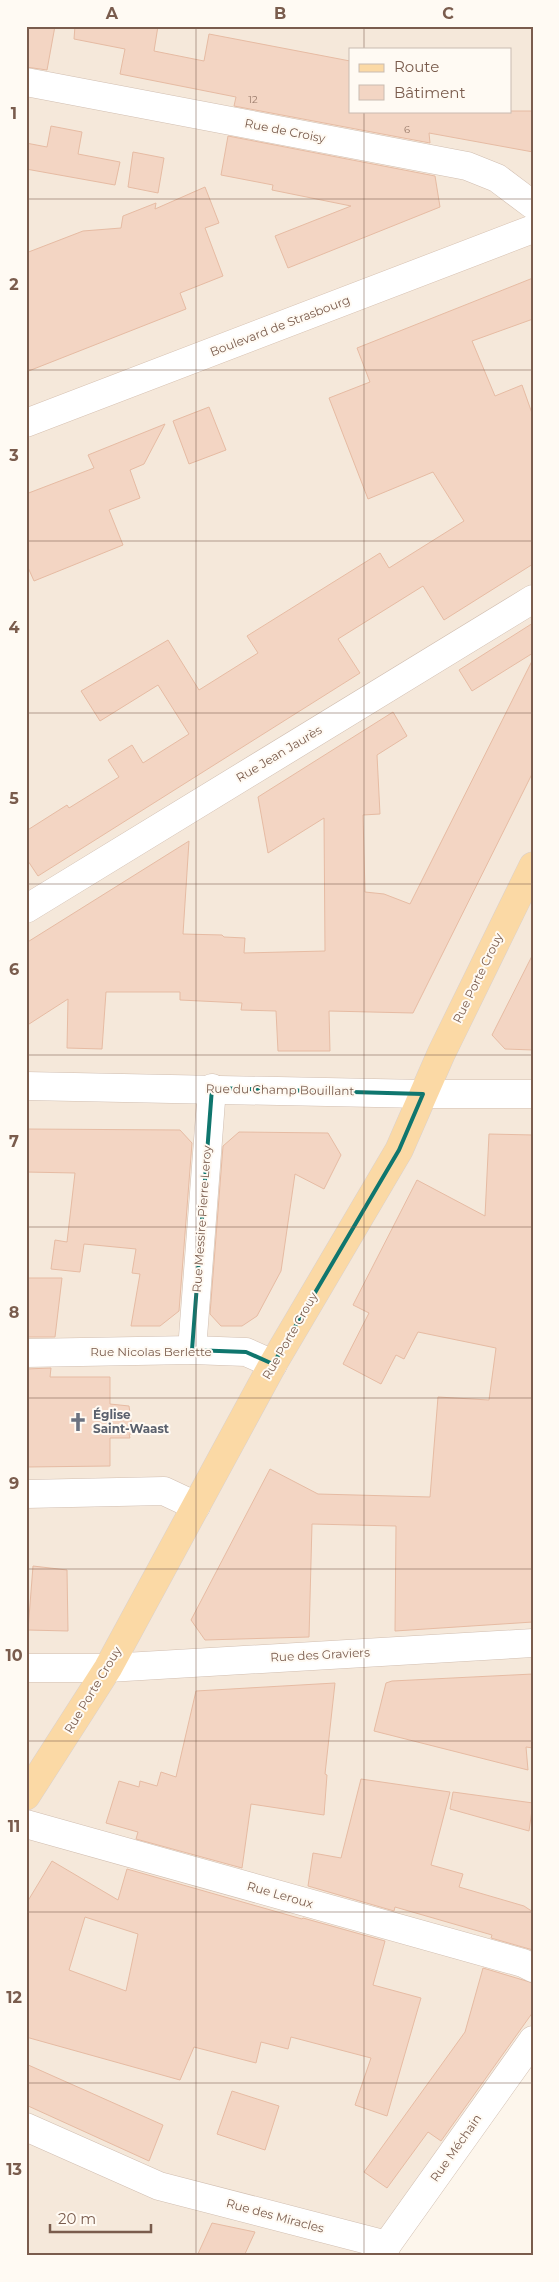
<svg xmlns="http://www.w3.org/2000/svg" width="559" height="2282" font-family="Montserrat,sans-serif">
<rect width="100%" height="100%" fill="#fdf6ec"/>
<path fill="#f5e8da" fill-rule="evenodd" d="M 26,26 L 533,26 L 533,2028 L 365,2256 L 26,2256 ZM 350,49 L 510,49 L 510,111 L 350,111 Z"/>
<g fill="#f3d5c3" stroke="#e6bba3" fill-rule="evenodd">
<path d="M 26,26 L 55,26 L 47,70 L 26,67 Z"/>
<path d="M 75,26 L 158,26 L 154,51 L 204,61 L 209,34 L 350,61 L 350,111 L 533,111 L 533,152 L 429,133 L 430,143 L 234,106 L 236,97 L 120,74 L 125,49 L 74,39 Z"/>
<path d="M 51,126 L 82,132 L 78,154 L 120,162 L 115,185 L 26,169 L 26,143 L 47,147 Z"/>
<path d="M 228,136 L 435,176 L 440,207 L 288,268 L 275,236 L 351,206 L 272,190 L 273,185 L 221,175 Z"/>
<path d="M 133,152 L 164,158 L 158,193 L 128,187 Z"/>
<path d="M 205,187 L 219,223 L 205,228 L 223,276 L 180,293 L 186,309 L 26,372 L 26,253 L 83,231 L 121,228 L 123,216 L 156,203 L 155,209 Z"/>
<path d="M 533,278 L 533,319 L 472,341 L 495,396 L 522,385 L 533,416 L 533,564 L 444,620 L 423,586 L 338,639 L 360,673 L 38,876 L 26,858 L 26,831 L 67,805 L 69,808 L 119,777 L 108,760 L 132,745 L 143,763 L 189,734 L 158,685 L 100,721 L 81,691 L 168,640 L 199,690 L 258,653 L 247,636 L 380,553 L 389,568 L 464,521 L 433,472 L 368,499 L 329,398 L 370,382 L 357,348 Z"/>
<path d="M 209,407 L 226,450 L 189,464 L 173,421 Z"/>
<path d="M 165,424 L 144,464 L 130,470 L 140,498 L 109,510 L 123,545 L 34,581 L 26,563 L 26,494 L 94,468 L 88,455 Z"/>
<path d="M 533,623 L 533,653 L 472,691 L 459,670 Z"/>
<path d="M 533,659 L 533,772 L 413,1013 L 329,1011 L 330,1051 L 278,1051 L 276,1011 L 241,1010 L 242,1003 L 180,1000 L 180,992 L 106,992 L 102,1049 L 67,1048 L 68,999 L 26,1026 L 26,943 L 189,841 L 183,934 L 222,935 L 224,937 L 245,938 L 244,953 L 325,951 L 324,818 L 268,853 L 258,797 L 393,712 L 407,736 L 377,755 L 380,814 L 363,815 L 365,892 L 384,894 L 410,904 Z"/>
<path d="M 533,954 L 533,1050 L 505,1049 L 492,1035 Z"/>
<path d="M 26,1129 L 180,1130 L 192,1143 L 179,1311 L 160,1326 L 131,1326 L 140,1274 L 132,1273 L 136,1249 L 84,1244 L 80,1272 L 51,1269 L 55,1240 L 67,1242 L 75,1173 L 26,1172 Z"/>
<path d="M 239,1132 L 328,1133 L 341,1155 L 324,1189 L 295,1174 L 281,1271 L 257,1316 L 242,1326 L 221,1326 L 210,1314 L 223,1146 Z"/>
<path d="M 489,1134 L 533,1135 L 533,1622 L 395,1631 L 396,1526 L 312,1524 L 309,1637 L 205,1640 L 191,1620 L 270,1469 L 318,1494 L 430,1497 L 438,1397 L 489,1400 L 496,1348 L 418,1332 L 404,1359 L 396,1355 L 381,1384 L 343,1364 L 369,1313 L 353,1305 L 417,1180 L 485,1216 Z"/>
<path d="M 26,1278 L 62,1278 L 55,1337 L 26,1337 Z"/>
<path d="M 51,1368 L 50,1377 L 110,1377 L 110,1404 L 129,1406 L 133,1434 L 129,1434 L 130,1438 L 110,1438 L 110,1466 L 26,1467 L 26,1369 Z"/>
<path d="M 33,1566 L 67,1570 L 68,1631 L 28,1630 Z"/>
<path d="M 533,1674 L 533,1748 L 526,1747 L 528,1770 L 374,1731 L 386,1683 L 392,1681 Z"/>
<path d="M 335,1683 L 325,1774 L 327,1775 L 324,1815 L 251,1804 L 242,1868 L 136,1839 L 138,1832 L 106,1823 L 119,1781 L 139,1787 L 140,1781 L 157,1786 L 161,1772 L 176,1777 L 196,1691 Z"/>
<path d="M 361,1779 L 450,1792 L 431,1865 L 463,1874 L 459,1887 L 524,1906 L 533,1912 L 533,1950 L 491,1938 L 492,1935 L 395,1907 L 394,1911 L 308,1886 L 313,1853 L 341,1858 Z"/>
<path d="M 453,1792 L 533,1803 L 529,1831 L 450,1809 Z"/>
<path d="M 52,1861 L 118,1900 L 127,1869 L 302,1919 L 303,1918 L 385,1941 L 373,1985 L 421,1998 L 387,2116 L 355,2105 L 371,2058 L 291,2037 L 288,2049 L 261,2042 L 256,2063 L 194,2047 L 180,2080 L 26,2037 L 26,1904 ZM 85,1917 L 138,1934 L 126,1991 L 69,1970 Z"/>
<path d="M 483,1968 L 533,1983 L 533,2012 L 441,2141 L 428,2132 L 387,2188 L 364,2172 L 465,2032 Z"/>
<path d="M 26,2064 L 163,2125 L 149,2161 L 26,2105 Z"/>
<path d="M 232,2091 L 279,2106 L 265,2150 L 217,2134 Z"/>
<path d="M 212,2223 L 255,2232 L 244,2256 L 197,2256 Z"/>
</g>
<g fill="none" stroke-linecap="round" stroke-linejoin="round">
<g stroke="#d1beb0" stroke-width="29">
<g id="minor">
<path d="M 26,82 L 467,166 L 497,178 L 533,205"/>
<path d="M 26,909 L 533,599"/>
<path d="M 26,1086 L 423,1094 L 533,1094"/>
<path d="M 192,1350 L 212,1088"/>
<path d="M 26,1353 L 192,1350 L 246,1352 L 273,1364"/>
<path d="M 26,1494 L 164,1491 L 196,1506"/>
<path d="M 26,1668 L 108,1668 L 533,1643"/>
<path d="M 26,1824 L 523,1963 L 533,1968"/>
<path d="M 26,2127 L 159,2186 L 387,2245"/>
<path d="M 379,2256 L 533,2040"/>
</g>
</g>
<g stroke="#d6c0b0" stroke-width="29">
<path id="secondary" d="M 26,423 L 533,229"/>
</g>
<g stroke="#dad1cd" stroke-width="29">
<path id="primary" d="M 26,1796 L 108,1668 L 273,1364 L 399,1150 L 441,1054 L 533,866"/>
</g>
<use href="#minor" stroke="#fff" stroke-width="28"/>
<use href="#secondary" stroke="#fff" stroke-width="28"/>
<use href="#primary" stroke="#fbd9a5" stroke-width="28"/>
</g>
<path fill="none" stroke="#0f766e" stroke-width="4" stroke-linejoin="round" d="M 212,1088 L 423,1094 L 399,1150 L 273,1364 L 246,1352 L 192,1350 Z"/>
<path fill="none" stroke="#7a5c4d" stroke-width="1" stroke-opacity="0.55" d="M 196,26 L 196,2256M 364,26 L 364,49M 364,111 L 364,2256M 26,199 L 533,199M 26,370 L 533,370M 26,541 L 533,541M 26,713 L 533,713M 26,884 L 533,884M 26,1055 L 533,1055M 26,1227 L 533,1227M 26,1398 L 533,1398M 26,1569 L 533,1569M 26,1741 L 533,1741M 26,1912 L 533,1912M 26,2083 L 533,2083"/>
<defs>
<g id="church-bare" transform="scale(1.5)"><path d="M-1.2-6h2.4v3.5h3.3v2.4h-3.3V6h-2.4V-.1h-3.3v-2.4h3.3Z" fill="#6b7280" stroke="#fffaf3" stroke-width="2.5" paint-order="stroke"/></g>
</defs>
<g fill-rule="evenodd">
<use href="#church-bare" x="78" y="1422"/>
</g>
<g text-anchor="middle" stroke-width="4" stroke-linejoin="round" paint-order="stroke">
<g font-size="10" fill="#987a6a">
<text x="253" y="103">12</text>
<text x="407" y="133">6</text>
</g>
<g font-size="12" fill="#7a5c4d" stroke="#fffaf3">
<text transform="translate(285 131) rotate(11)" y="4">Rue de Croisy</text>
<text transform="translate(280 326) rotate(-21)" y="4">Boulevard de Strasbourg</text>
<text transform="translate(279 754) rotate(-31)" y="4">Rue Jean Jaurès</text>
<text transform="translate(478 978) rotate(-64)" y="4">Rue Porte Crouy</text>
<text transform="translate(280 1090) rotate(1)" y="4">Rue du Champ Bouillant</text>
<text transform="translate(202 1219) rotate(-86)" y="4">Rue Messire Pierre Leroy</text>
<text transform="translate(290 1336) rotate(-60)" y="4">Rue Porte Crouy</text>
<text x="151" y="1356">Rue Nicolas Berlette</text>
<text transform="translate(320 1655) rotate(-3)" y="4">Rue des Graviers</text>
<text transform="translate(93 1690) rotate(-59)" y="4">Rue Porte Crouy</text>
<text transform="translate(280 1895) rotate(16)" y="4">Rue Leroux</text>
<text transform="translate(456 2148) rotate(-55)" y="4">Rue Méchain</text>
<text transform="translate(275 2216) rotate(15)" y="4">Rue des Miracles</text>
</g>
<g font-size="12" font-weight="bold" fill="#5b616d" stroke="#fffaf3" text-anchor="start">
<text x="93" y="1419">Église<tspan x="93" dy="14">Saint-Waast</tspan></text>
</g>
</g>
<rect width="559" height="2282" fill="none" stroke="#fffaf3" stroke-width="55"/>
<rect x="349" y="48" width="162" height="65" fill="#fffaf3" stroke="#cabbb1"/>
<rect x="359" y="64" width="25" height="8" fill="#fbd9a5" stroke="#cabbb1"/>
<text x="394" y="72" font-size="15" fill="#7a5c4d">Route</text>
<rect x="359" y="85" width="25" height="15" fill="#f3d5c3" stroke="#cabbb1"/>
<text x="394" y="98" font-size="15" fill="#7a5c4d">Bâtiment</text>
<path d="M50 2224v8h101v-8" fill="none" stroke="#7a5c4d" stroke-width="2.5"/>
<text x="58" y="2224" font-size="15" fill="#7a5c4d" stroke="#fffaf3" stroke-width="4" paint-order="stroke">20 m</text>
<rect x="28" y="28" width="504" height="2226" fill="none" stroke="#7a5c4d" stroke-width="2"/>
<g font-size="16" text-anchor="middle" font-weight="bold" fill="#7a5c4d">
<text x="112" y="19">A</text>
<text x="280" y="19">B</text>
<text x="448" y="19">C</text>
<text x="14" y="119">1</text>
<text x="14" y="290">2</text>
<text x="14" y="461">3</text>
<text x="14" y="633">4</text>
<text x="14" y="804">5</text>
<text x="14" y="975">6</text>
<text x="14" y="1147">7</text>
<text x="14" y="1318">8</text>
<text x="14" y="1489">9</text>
<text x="14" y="1661">10</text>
<text x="14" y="1832">11</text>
<text x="14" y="2003">12</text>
<text x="14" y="2175">13</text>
</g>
</svg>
